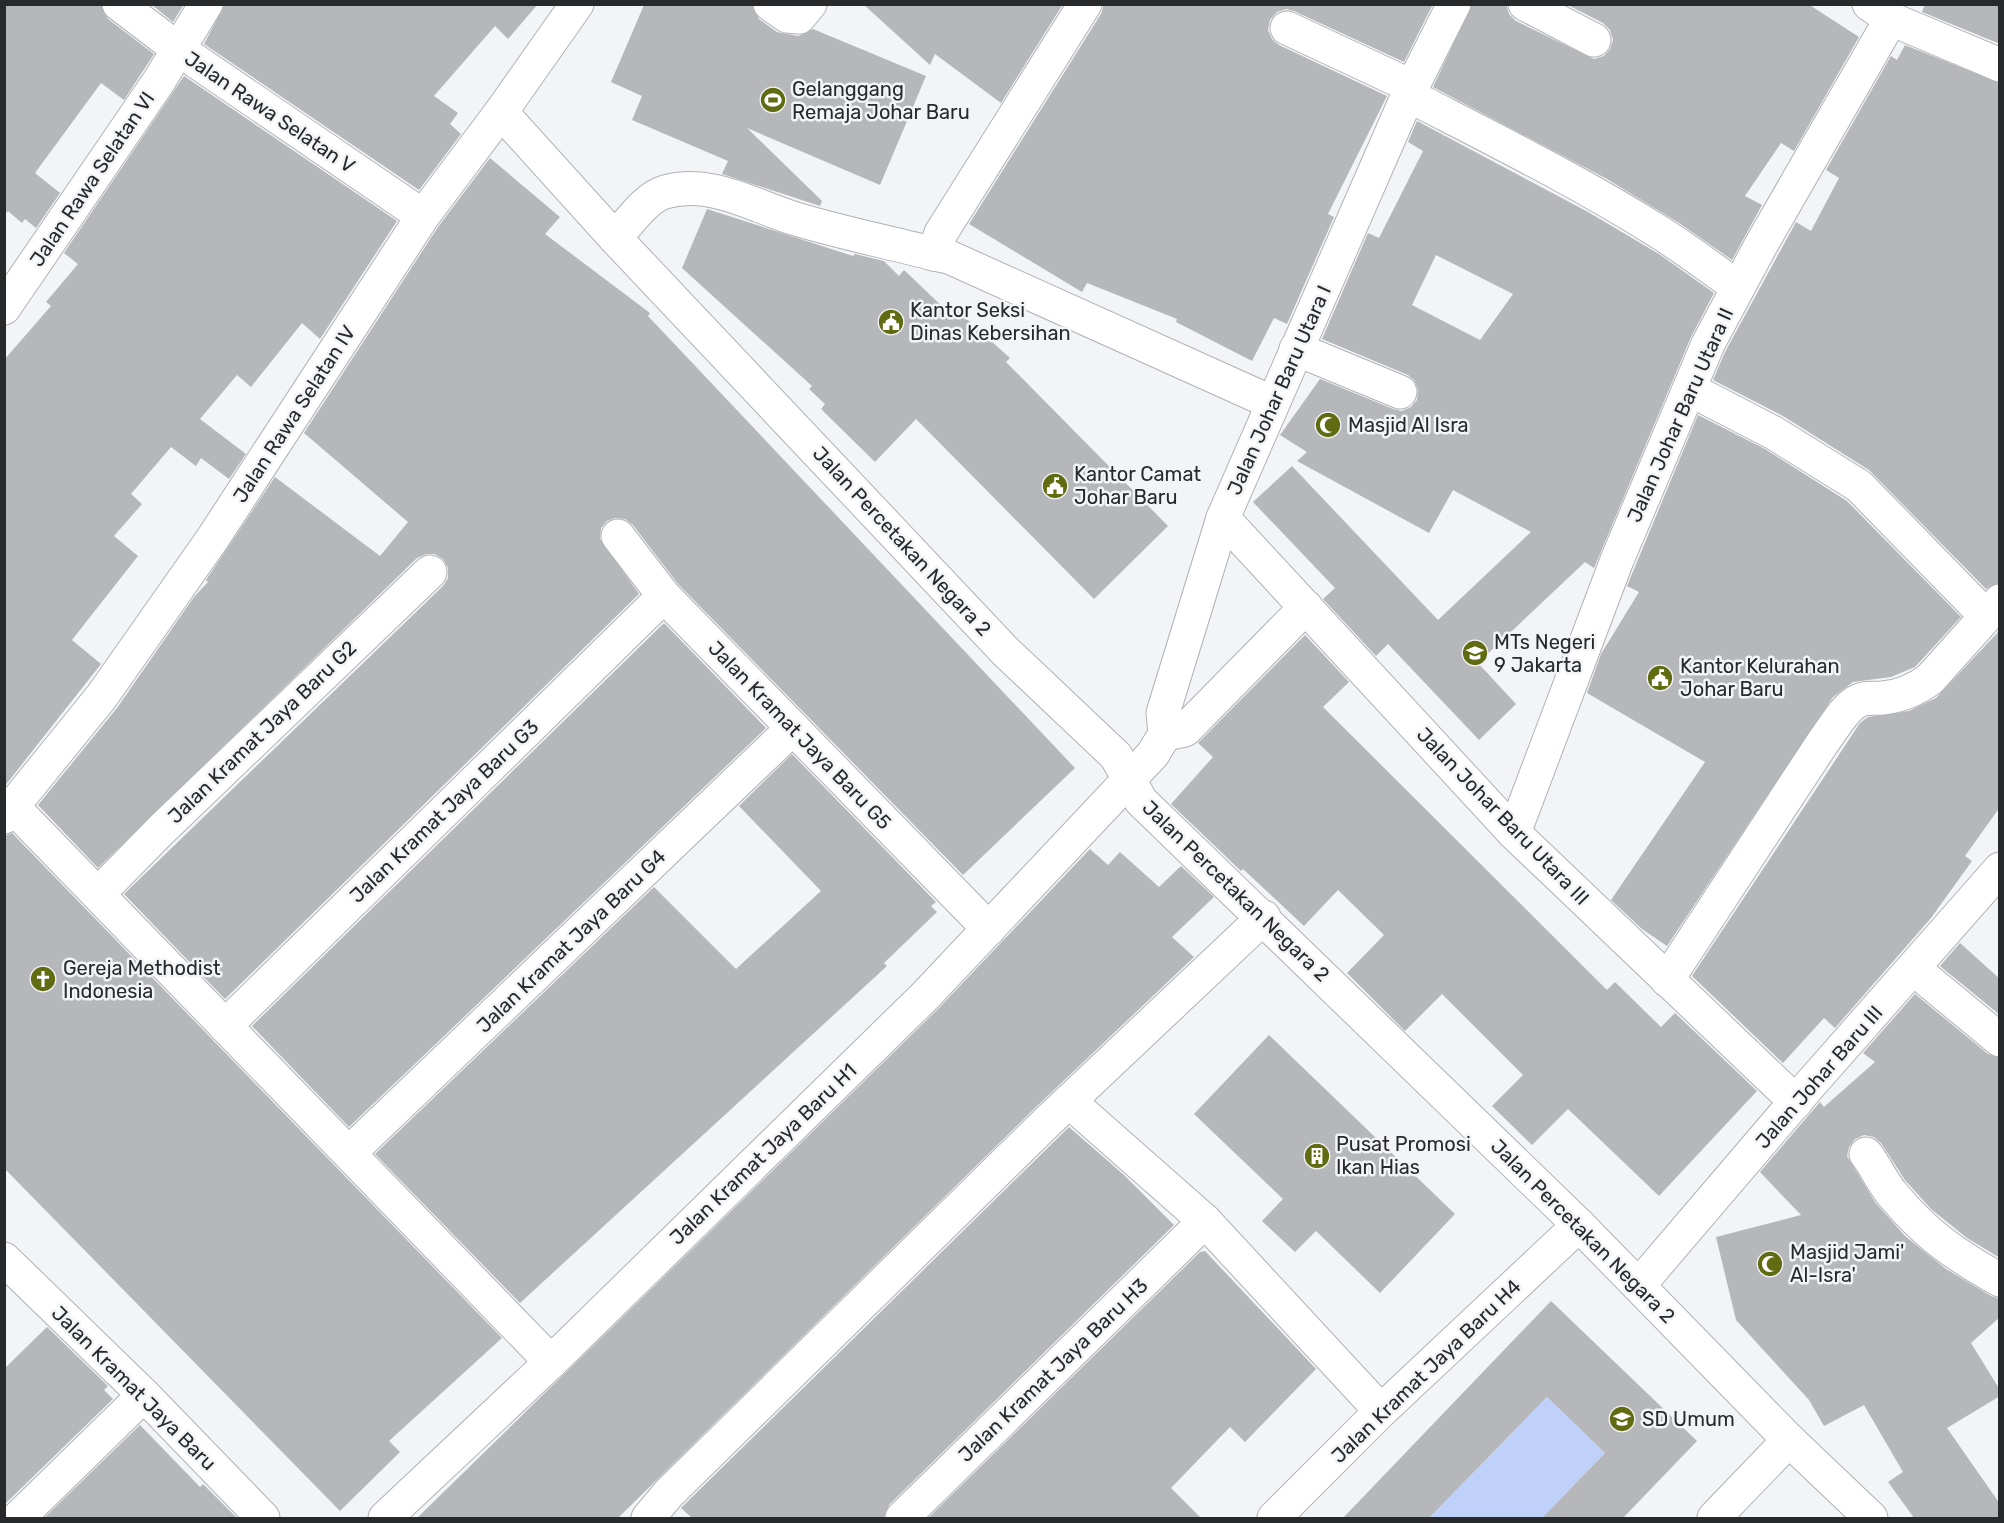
<svg xmlns="http://www.w3.org/2000/svg" width="2004" height="1523" font-family="Rubik,sans-serif">
<rect width="100%" height="100%" fill="#f3f4f7"/>
<path fill="#bfd1f9" d="M 1547,1397 L 1605,1453 L 1542,1518 L 1429,1518 Z"/>
<g fill="#b5b7ba" fill-rule="evenodd">
<path d="M 4,4 L 101,4 L 108,19 L 154,54 L 124,100 L 101,83 L 35,173 L 60,193 L 36,228 L 25,219 L 22,223 L 8,211 L 4,215 Z"/>
<path d="M 151,4 L 184,4 L 173,22 Z"/>
<path d="M 225,4 L 538,4 L 508,39 L 495,26 L 434,96 L 458,113 L 450,124 L 461,134 L 419,190 L 204,44 Z"/>
<path d="M 752,4 L 759,19 L 777,32 L 798,36 L 813,29 L 926,76 L 880,185 L 747,128 L 822,201 L 820,206 L 722,174 L 728,161 L 632,120 L 642,96 L 611,82 L 644,5 Z"/>
<path d="M 863,4 L 1063,4 L 1001,103 L 935,54 L 930,65 Z"/>
<path d="M 1104,4 L 1433,4 L 1404,62 L 1294,11 L 1286,9 L 1277,12 L 1270,20 L 1268,30 L 1272,39 L 1279,45 L 1387,96 L 1328,214 L 1334,217 L 1287,324 L 1274,318 L 1252,361 L 1176,322 L 1177,319 L 1087,283 L 1082,292 L 969,224 L 1101,14 Z"/>
<path d="M 1472,4 L 1506,4 L 1509,14 L 1516,21 L 1594,59 L 1604,56 L 1610,49 L 1613,40 L 1610,30 L 1603,23 L 1566,4 L 1808,4 L 1859,37 L 1794,151 L 1781,143 L 1745,196 L 1762,205 L 1732,260 L 1679,223 L 1607,179 L 1433,87 Z"/>
<path d="M 1925,4 L 2000,4 L 2000,44 L 1922,12 Z"/>
<path d="M 1905,45 L 2000,83 L 2000,583 L 1986,589 L 1869,470 L 1783,416 L 1713,380 L 1725,352 L 1796,222 L 1811,231 L 1839,178 L 1826,170 L 1891,56 L 1897,60 Z"/>
<path d="M 184,76 L 397,221 L 320,339 L 302,323 L 251,387 L 237,375 L 200,419 L 246,454 L 229,479 L 201,458 L 196,466 L 171,447 L 131,494 L 142,504 L 114,536 L 138,556 L 72,640 L 101,664 L 4,787 L 4,360 L 51,306 L 46,302 L 78,264 L 64,253 Z"/>
<path d="M 1417,121 L 1588,212 L 1659,254 L 1714,293 L 1691,337 L 1594,568 L 1585,562 L 1478,663 L 1516,704 L 1479,740 L 1388,644 L 1376,656 L 1323,599 L 1335,588 L 1253,502 L 1292,466 L 1438,620 L 1531,532 L 1453,490 L 1429,533 L 1297,461 L 1307,452 L 1280,435 L 1320,379 L 1393,409 L 1402,411 L 1411,407 L 1417,400 L 1418,389 L 1414,380 L 1408,375 L 1322,339 L 1368,233 L 1379,238 L 1423,151 L 1408,142 ZM 1436,255 L 1513,294 L 1480,340 L 1412,305 Z"/>
<path d="M 490,158 L 560,217 L 545,234 L 650,313 L 648,316 L 1075,768 L 963,875 L 678,584 L 633,525 L 625,519 L 615,518 L 607,521 L 601,528 L 600,539 L 639,594 L 225,999 L 124,894 L 443,586 L 448,578 L 448,568 L 443,559 L 435,554 L 426,554 L 417,558 L 98,868 L 38,805 L 117,708 L 194,597 L 208,582 L 206,580 L 275,477 L 380,556 L 408,522 L 304,433 L 438,227 Z"/>
<path d="M 707,209 L 853,256 L 855,254 L 884,261 L 899,276 L 904,270 L 946,310 L 951,305 L 1010,358 L 1006,362 L 1168,526 L 1094,599 L 916,419 L 875,462 L 821,409 L 825,404 L 809,389 L 812,386 L 682,268 Z"/>
<path d="M 1698,415 L 1765,449 L 1847,501 L 1961,617 L 1915,667 L 1891,677 L 1853,682 L 1833,697 L 1667,946 L 1642,929 L 1611,900 L 1705,762 L 1587,693 L 1601,654 L 1639,592 L 1627,586 Z"/>
<path d="M 664,623 L 766,728 L 349,1127 L 252,1026 Z"/>
<path d="M 2000,630 L 2000,807 L 1965,856 L 1972,861 L 1931,918 L 1835,1028 L 1824,1018 L 1783,1063 L 1692,976 L 1860,723 L 1868,717 L 1909,711 L 1936,698 Z"/>
<path d="M 1305,635 L 1349,682 L 1323,707 L 1607,990 L 1615,982 L 1661,1027 L 1675,1013 L 1757,1091 L 1659,1196 L 1568,1109 L 1532,1145 L 1492,1106 L 1523,1075 L 1442,994 L 1405,1031 L 1347,973 L 1384,935 L 1338,890 L 1304,926 L 1243,869 L 1241,871 L 1171,804 L 1213,757 L 1198,743 Z"/>
<path d="M 792,754 L 936,902 L 931,906 L 937,912 L 884,963 L 887,966 L 520,1303 L 375,1154 L 654,887 L 736,969 L 821,891 L 739,806 Z"/>
<path d="M 12,833 L 502,1338 L 389,1441 L 400,1452 L 340,1511 L 4,1168 L 4,836 Z"/>
<path d="M 1090,849 L 1108,865 L 1120,852 L 1159,887 L 1181,866 L 1214,897 L 1172,937 L 1194,957 L 1035,1108 L 618,1518 L 417,1518 L 939,1008 Z"/>
<path d="M 1960,943 L 2000,979 L 2000,1015 L 1940,966 Z"/>
<path d="M 1915,994 L 1988,1054 L 2000,1058 L 2000,1258 L 1967,1238 L 1931,1209 L 1905,1180 L 1881,1143 L 1874,1137 L 1864,1135 L 1855,1139 L 1849,1147 L 1847,1156 L 1875,1202 L 1905,1236 L 1946,1269 L 1991,1296 L 2000,1299 L 2000,1317 L 1971,1343 L 2000,1390 L 2000,1396 L 1947,1428 L 2000,1504 L 2000,1518 L 1914,1518 L 1888,1482 L 1903,1472 L 1864,1405 L 1824,1426 L 1809,1400 L 1736,1320 L 1716,1237 L 1801,1215 L 1760,1172 L 1820,1102 L 1824,1107 L 1875,1062 L 1863,1053 Z"/>
<path d="M 1269,1035 L 1455,1214 L 1380,1293 L 1316,1231 L 1295,1252 L 1262,1221 L 1283,1199 L 1194,1114 Z"/>
<path d="M 1069,1127 L 1124,1175 L 1174,1225 L 889,1505 L 884,1518 L 692,1518 L 681,1508 L 683,1506 Z"/>
<path d="M 1205,1251 L 1316,1369 L 1245,1442 L 1230,1427 L 1171,1488 L 1201,1518 L 928,1518 L 1200,1252 Z"/>
<path d="M 1551,1301 L 1697,1441 L 1623,1518 L 1542,1518 L 1605,1453 L 1547,1397 L 1429,1518 L 1343,1518 Z"/>
<path d="M 47,1327 L 108,1386 L 104,1390 L 113,1399 L 4,1505 L 4,1369 Z"/>
<path d="M 140,1425 L 200,1487 L 203,1484 L 237,1518 L 44,1518 Z"/>
</g>
<g fill="none" stroke-linecap="round" stroke-linejoin="round">
<g stroke="#b1b2b5" stroke-width="35">
<g id="minor">
<path d="M 119,4 L 178,49 L 423,216"/>
<path d="M 770,4 L 787,16 L 799,17 L 810,4"/>
<path d="M 1085,4 L 941,233 L 934,254 L 949,257 L 1273,403"/>
<path d="M 1525,4 L 1594,40"/>
<path d="M 1869,4 L 1891,19 L 2000,65"/>
<path d="M 1287,28 L 1413,87"/>
<path d="M 1408,95 C 1493,139 1578,181 1659,232 C 1686,249 1712,269 1738,287"/>
<path d="M 501,112 L 615,238 L 1005,651 L 1116,756 L 1141,801 L 1579,1225 L 1789,1440 L 1871,1518"/>
<path d="M 615,238 C 629,223 645,198 665,192 C 712,179 753,206 796,219 C 842,233 888,242 934,254"/>
<path d="M 4,308 L 159,81 L 206,4"/>
<path d="M 1296,349 L 1400,392"/>
<path d="M 1689,389 L 1774,433 L 1859,486 L 1985,615"/>
<path d="M 1223,518 L 1514,833 L 1796,1102"/>
<path d="M 618,536 L 664,596 L 989,929"/>
<path d="M 1165,734 L 1185,730 L 1306,607"/>
<path d="M 13,807 L 551,1362"/>
<path d="M 4,817 L 102,696 L 213,538 L 423,216 L 501,112 L 577,4"/>
<path d="M 1514,833 L 1617,560 L 1708,344 L 1761,245 L 1891,19"/>
<path d="M 98,894 L 162,829 L 430,572"/>
<path d="M 1914,969 L 2000,1040"/>
<path d="M 1667,980 L 1823,742 C 1833,729 1843,710 1856,702 C 1865,696 1873,699 1883,698 C 1901,696 1917,689 1930,679 L 2000,601"/>
<path d="M 225,1026 L 664,596"/>
<path d="M 1070,1102 L 1205,1221 L 1381,1411"/>
<path d="M 349,1153 L 793,728"/>
<path d="M 1866,1154 C 1876,1167 1883,1184 1894,1196 C 1926,1235 1957,1256 2000,1280"/>
<path d="M 4,1259 L 144,1395 L 263,1518"/>
<path d="M 1639,1285 L 1808,1087 L 2000,869"/>
<path d="M 18,1518 L 144,1395"/>
<path d="M 385,1518 L 551,1362 L 926,995 L 1153,754 L 1165,734 L 1163,713 L 1223,518 L 1408,95 L 1454,4"/>
<path d="M 648,1518 L 669,1493 L 1048,1121 L 1264,917"/>
<path d="M 902,1518 L 1205,1221"/>
<path d="M 1274,1518 L 1381,1411 L 1579,1225"/>
<path d="M 1714,1518 L 1789,1440"/>
</g>
</g>
<use href="#minor" stroke="#fff" stroke-width="33"/>
</g>
<defs>
<g id="stadium-disc" transform="scale(1.35)"><circle r="9.5" fill="#616b12" stroke="#f3f4f7"/><path d="M0-5a6.5 5 0 1 0 0 10a6.5 5 0 1 0 0-10ZM-3.5-1.8h7v3.6h-7Z" fill="#fff"/></g>
<g id="civic-disc" transform="scale(1.35)"><circle r="9.5" fill="#616b12" stroke="#f3f4f7"/><path d="M-.6-6.5H3V-4.5H.6V-3L4-1V1h2V6H-6V1h2V-1L-.6-3ZM-1.2 2.5V6h2.4V2.5Z" fill="#fff"/></g>
<g id="mosque-disc" transform="scale(1.35)"><circle r="9.5" fill="#616b12" stroke="#f3f4f7"/><path d="M3.5-4.9A6 6 0 1 0 3.5 4.9A5 5 0 1 1 3.5-4.9Z" fill="#fff"/></g>
<g id="school-disc" transform="scale(1.35)"><circle r="9.5" fill="#616b12" stroke="#f3f4f7"/><path d="M0-5L7-2L0 1L-7-2ZM-4 1L0 2.5L4 1V4Q0 6-4 4Z" fill="#fff"/></g>
<g id="church-disc" transform="scale(1.35)"><circle r="9.5" fill="#616b12" stroke="#f3f4f7"/><path d="M-1.2-6h2.4v3.5h3.3v2.4h-3.3V6h-2.4V-.1h-3.3v-2.4h3.3Z" fill="#fff"/></g>
<g id="building-disc" transform="scale(1.35)"><circle r="9.5" fill="#616b12" stroke="#f3f4f7"/><path d="M-4-6H4V6H1V3H-1V6H-4ZM-2.5-4.3h1.7v1.8h-1.7ZM.8-4.3h1.7v1.8H.8ZM-2.5-1h1.7V.8h-1.7ZM.8-1h1.7V.8H.8Z" fill="#fff"/></g>
</defs>
<g fill-rule="evenodd">
<use href="#stadium-disc" x="773" y="100"/>
<use href="#civic-disc" x="891" y="322"/>
<use href="#mosque-disc" x="1328" y="425"/>
<use href="#civic-disc" x="1055" y="486"/>
<use href="#school-disc" x="1475" y="653"/>
<use href="#civic-disc" x="1660" y="678"/>
<use href="#church-disc" x="43" y="979"/>
<use href="#building-disc" x="1317" y="1156"/>
<use href="#mosque-disc" x="1770" y="1264"/>
<use href="#school-disc" x="1622" y="1419"/>
</g>
<g text-anchor="middle" stroke-width="5" stroke-linejoin="round" paint-order="stroke">
<g font-size="20" fill="#28292a" stroke="#f3f4f7" text-anchor="start">
<text x="792" y="96">Gelanggang<tspan x="792" dy="23">Remaja Johar Baru</tspan></text>
<text x="910" y="317">Kantor Seksi<tspan x="910" dy="23">Dinas Kebersihan</tspan></text>
<text x="1348" y="432">Masjid Al Isra</text>
<text x="1074" y="481">Kantor Camat<tspan x="1074" dy="23">Johar Baru</tspan></text>
<text x="1494" y="649">MTs Negeri<tspan x="1494" dy="23">9 Jakarta</tspan></text>
<text x="1680" y="673">Kantor Kelurahan<tspan x="1680" dy="23">Johar Baru</tspan></text>
<text x="63" y="975">Gereja Methodist<tspan x="63" dy="23">Indonesia</tspan></text>
<text x="1336" y="1151">Pusat Promosi<tspan x="1336" dy="23">Ikan Hias</tspan></text>
<text x="1790" y="1259">Masjid Jami'<tspan x="1790" dy="23">Al-Isra'</tspan></text>
<text x="1642" y="1426">SD Umum</text>
</g>
<g font-size="20" fill="#28292a" stroke="#f3f4f7">
<text transform="translate(270 112) rotate(34)" y="7">Jalan Rawa Selatan V</text>
<text transform="translate(92 179) rotate(-56)" y="7">Jalan Rawa Selatan VI</text>
<text transform="translate(1279 390) rotate(-66)" y="7">Jalan Johar Baru Utara I</text>
<text transform="translate(294 414) rotate(-57)" y="7">Jalan Rawa Selatan IV</text>
<text transform="translate(1680 415) rotate(-66)" y="7">Jalan Johar Baru Utara II</text>
<text transform="translate(902 541) rotate(47)" y="7">Jalan Percetakan Negara 2</text>
<text transform="translate(262 732) rotate(-44)" y="7">Jalan Kramat Jaya Baru G2</text>
<text transform="translate(800 735) rotate(46)" y="7">Jalan Kramat Jaya Baru G5</text>
<text transform="translate(444 811) rotate(-44)" y="7">Jalan Kramat Jaya Baru G3</text>
<text transform="translate(1503 816) rotate(46)" y="7">Jalan Johar Baru Utara III</text>
<text transform="translate(1236 891) rotate(44)" y="7">Jalan Percetakan Negara 2</text>
<text transform="translate(571 941) rotate(-44)" y="7">Jalan Kramat Jaya Baru G4</text>
<text transform="translate(1819 1077) rotate(-49)" y="7">Jalan Johar Baru III</text>
<text transform="translate(763 1154) rotate(-44)" y="7">Jalan Kramat Jaya Baru H1</text>
<text transform="translate(1583 1231) rotate(45)" y="7">Jalan Percetakan Negara 2</text>
<text transform="translate(1053 1370) rotate(-44)" y="7">Jalan Kramat Jaya Baru H3</text>
<text transform="translate(1426 1371) rotate(-44)" y="7">Jalan Kramat Jaya Baru H4</text>
<text transform="translate(134 1388) rotate(45)" y="7">Jalan Kramat Jaya Baru</text>
</g>
</g>
<rect width="2004" height="1523" fill="none" stroke="#28292a" stroke-width="12"/>
</svg>
